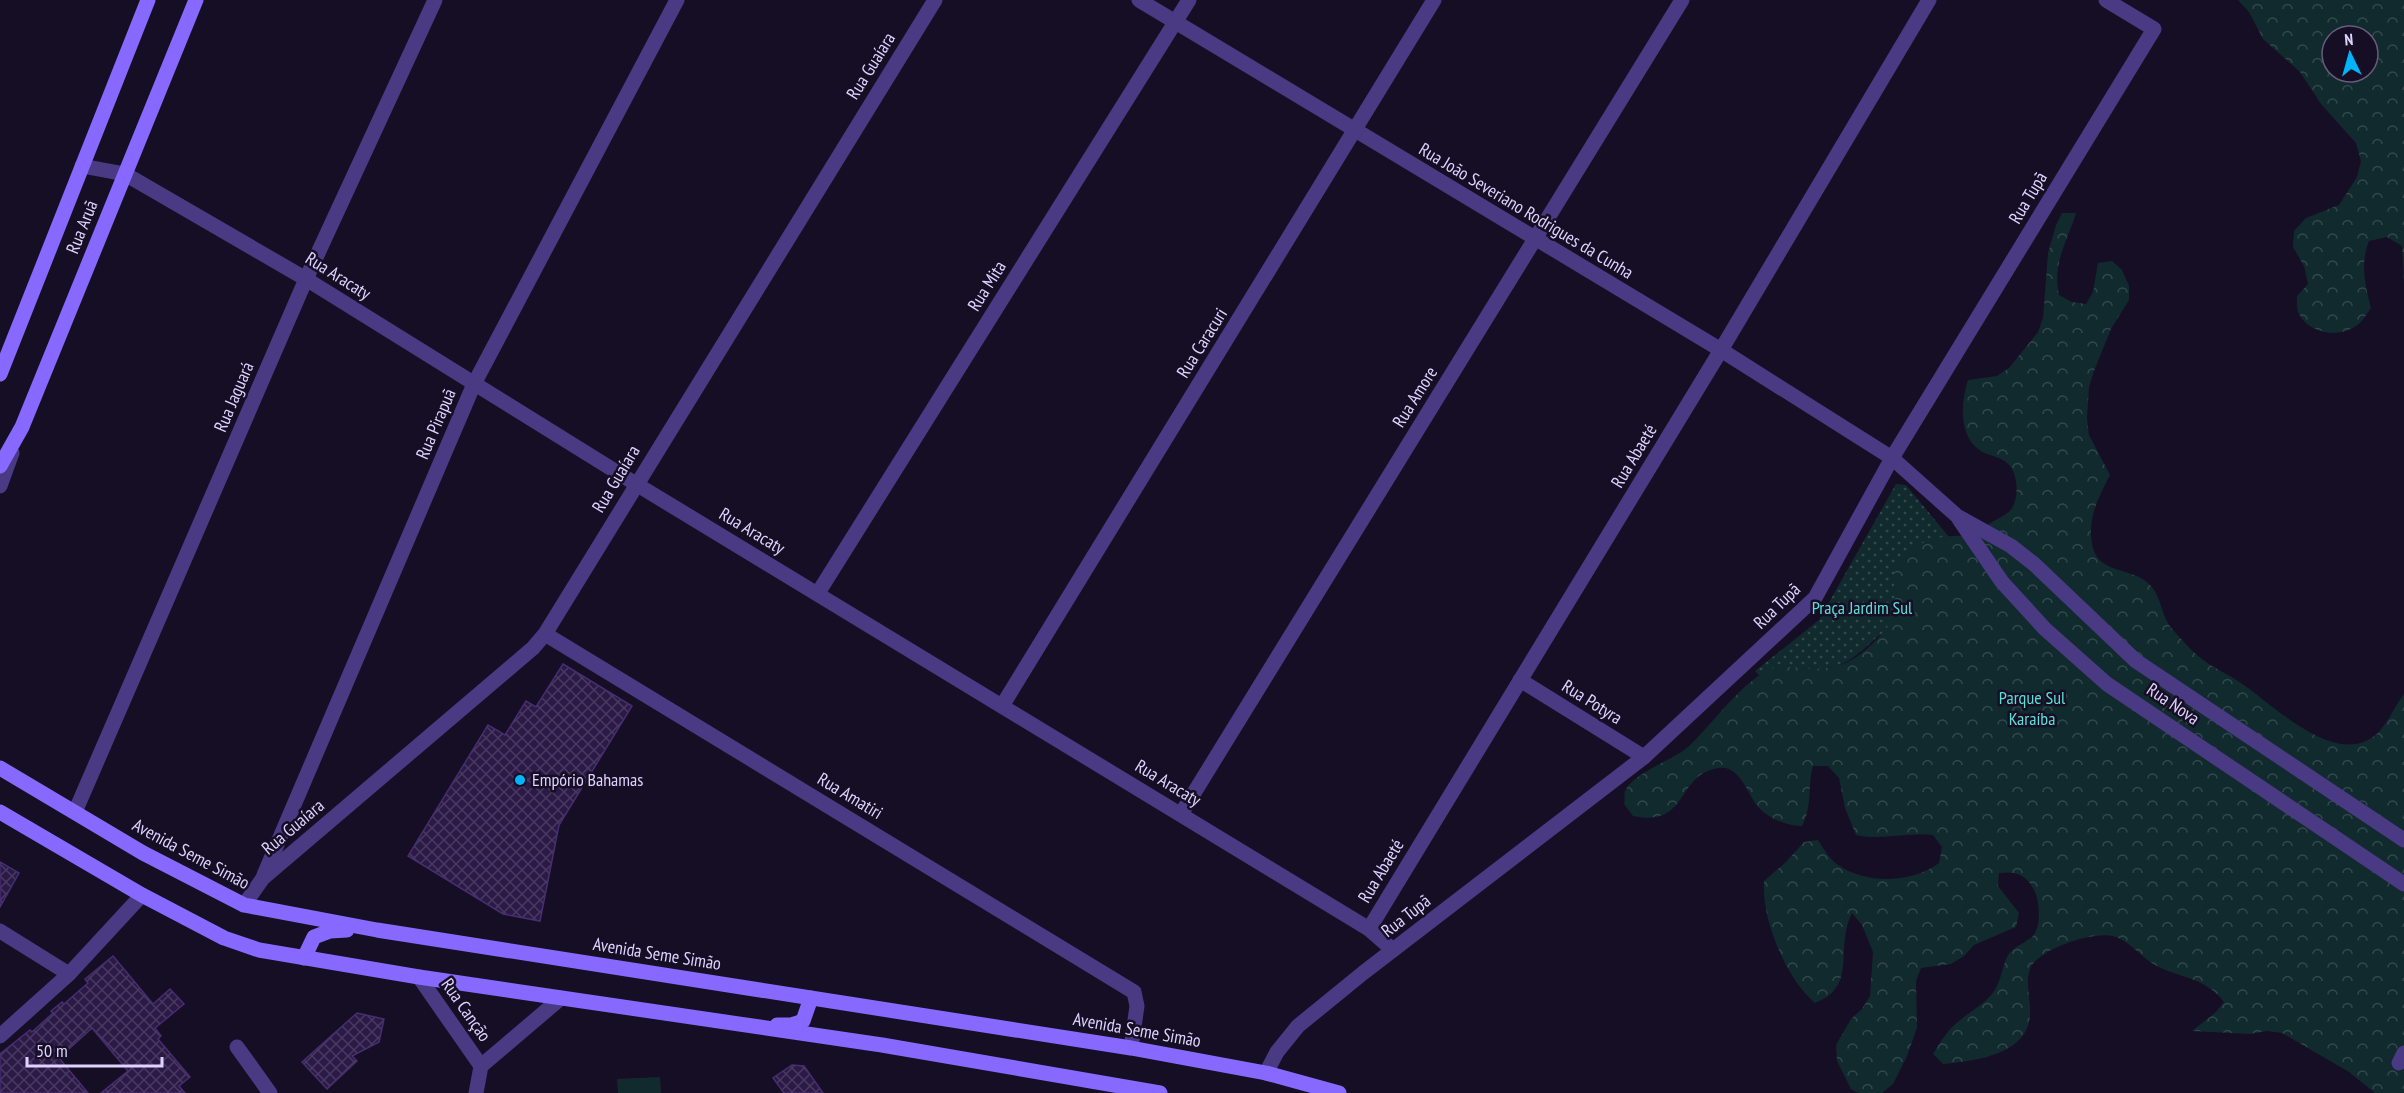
<svg xmlns="http://www.w3.org/2000/svg" width="2404" height="1093" font-family="'PT Sans Narrow',sans-serif">
<defs>
<pattern id="green-dots" width="8" height="8" patternUnits="userSpaceOnUse" patternTransform="scale(1.5)"><rect width="8" height="8" fill="#112a2e"/><path d="M2 2h.1M6 6h.1" fill="none" stroke="#33484d" stroke-width="1.8" stroke-linecap="round"/></pattern>
<pattern id="forest-crowns" width="20" height="18" patternUnits="userSpaceOnUse" patternTransform="scale(1.5)"><rect width="20" height="18" fill="#112a2e"/><path d="M2 6a3 3 0 1 1 6 0M12 15a3 3 0 1 1 6 0" fill="none" stroke="#33484d"/></pattern>
<pattern id="building-cross-hatch" width="8" height="8" patternUnits="userSpaceOnUse" patternTransform="scale(1.5)"><rect width="8" height="8" fill="#2b1a45"/><path d="M0 0l8 8M0 8l8-8" fill="none" stroke="#493a61"/></pattern>
</defs>
<rect width="100%" height="100%" fill="#160e24"/>
<path fill="url(#green-dots)" d="M 1896,484 L 1906,485 L 1949,537 C 1936,538 1925,542 1914,548 C 1876,570 1910,604 1887,630 C 1884,633 1879,635 1876,638 C 1854,658 1844,669 1812,669 C 1787,668 1783,662 1760,676 L 1755,671 L 1819,620 Z"/>
<g fill="url(#forest-crowns)" fill-rule="evenodd">
<path d="M 2238,0 L 2404,0 L 2404,283 L 2402,246 L 2387,237 L 2369,241 C 2360,263 2365,285 2371,308 C 2368,312 2364,319 2360,323 C 2342,339 2310,335 2299,314 C 2296,309 2297,302 2297,296 L 2308,284 L 2304,266 L 2293,247 L 2294,231 L 2306,218 L 2339,205 L 2357,177 L 2361,161 L 2356,143 L 2321,104 L 2300,72 L 2263,39 L 2249,12 ZM 2332,36 L 2368,36 L 2368,72 L 2332,72 Z"/>
<path d="M 2062,213 L 2076,213 C 2067,242 2052,264 2059,295 L 2072,302 L 2086,304 L 2093,292 L 2098,263 L 2112,261 L 2122,270 L 2129,286 L 2129,300 L 2111,329 L 2094,371 L 2089,387 L 2087,419 L 2089,435 L 2110,475 C 2098,498 2086,521 2093,548 C 2100,575 2135,567 2151,586 C 2162,598 2161,617 2173,630 C 2183,641 2194,654 2206,662 C 2217,670 2230,675 2241,683 C 2272,704 2328,761 2368,740 C 2385,732 2393,708 2404,694 L 2404,1093 L 2375,1093 L 2349,1072 L 2282,1033 L 2267,1031 L 2250,1034 L 2192,1031 L 2216,1012 L 2224,1002 C 2205,977 2182,979 2157,966 C 2142,959 2131,942 2116,937 C 2097,929 2037,949 2030,969 C 2025,983 2031,1000 2030,1015 C 2028,1055 1974,1061 1943,1064 L 1933,1054 C 1940,1043 1948,1029 1959,1021 C 1969,1012 1982,1006 1991,995 C 2001,984 2001,970 2007,957 C 2013,946 2024,944 2032,937 C 2042,928 2040,899 2033,888 C 2025,874 2015,871 1999,873 L 1998,886 L 2019,913 L 2016,927 L 1974,945 L 1964,956 L 1951,964 L 1921,968 L 1916,981 L 1917,1028 L 1907,1056 L 1893,1084 L 1882,1093 L 1858,1093 L 1851,1089 L 1837,1061 L 1836,1045 L 1851,1019 L 1862,1009 L 1870,996 L 1873,952 L 1862,925 L 1852,913 C 1834,949 1859,986 1815,1003 C 1786,979 1761,918 1764,881 L 1786,862 L 1804,842 L 1818,840 C 1824,849 1829,859 1838,865 C 1867,885 1912,883 1939,863 L 1942,847 L 1933,835 C 1907,832 1882,841 1856,835 L 1845,808 L 1839,778 L 1828,766 L 1813,766 C 1807,788 1813,805 1802,826 C 1786,825 1772,820 1760,809 C 1748,797 1741,765 1719,768 C 1675,774 1690,828 1633,816 L 1624,804 C 1625,801 1624,794 1625,791 C 1633,773 1673,760 1688,747 C 1711,726 1745,677 1774,668 C 1784,665 1791,667 1801,668 C 1819,670 1837,668 1853,659 C 1865,653 1889,629 1893,617 C 1900,598 1886,571 1902,556 C 1911,548 1926,540 1938,538 C 1949,535 1960,537 1970,534 C 1978,532 1986,525 1994,521 C 1999,518 2008,514 2012,508 C 2019,497 2018,474 2009,465 C 2003,457 1989,456 1981,451 C 1958,437 1961,402 1968,380 L 1997,376 L 2009,368 L 2038,332 L 2043,318 L 2048,253 L 2056,225 Z"/>
</g>
<path fill="#112a2e" d="M 660,1077 L 661,1093 L 618,1093 L 617,1079 Z"/>
<g fill="url(#building-cross-hatch)" stroke="#472d71" stroke-width="1.5">
<path d="M 563,664 L 632,706 L 559,825 L 540,921 L 503,914 L 408,856 L 488,725 L 505,735 L 526,701 L 536,707 Z"/>
<path d="M 0,862 L 19,873 L 0,907 Z"/>
<path d="M 113,956 L 153,1004 L 170,989 L 184,1004 L 155,1028 L 161,1036 L 158,1039 L 190,1077 L 179,1086 L 185,1093 L 101,1093 L 128,1071 L 92,1028 L 59,1058 L 88,1093 L 0,1093 L 0,1054 L 30,1030 L 32,1032 L 53,1013 L 51,1011 L 62,1002 L 64,1004 L 88,983 L 85,979 Z"/>
<path d="M 357,1013 L 384,1019 L 379,1042 L 352,1056 L 357,1061 L 327,1089 L 302,1062 Z"/>
<path d="M 792,1065 L 804,1066 L 823,1093 L 784,1093 L 773,1078 Z"/>
</g>
<g fill="none" stroke-linecap="round" stroke-linejoin="round">
<g stroke="#4a3983" stroke-width="15">
<path d="M 1139,0 L 1721,350 L 1892,458 L 1957,516 L 2011,546 L 2034,564 L 2136,661 L 2404,840"/>
<path d="M 82,166 L 125,174 L 306,279 L 636,484 L 1369,929 L 1393,950"/>
<path d="M 0,486 L 12,453"/>
<path d="M 1959,519 L 2002,582 L 2045,629 L 2107,684 L 2404,884"/>
<path d="M 818,593 L 1189,0"/>
<path d="M 545,634 L 1134,992 L 1137,1006 L 1131,1048"/>
<path d="M 1520,680 L 1644,757"/>
<path d="M 1002,706 L 1434,0"/>
<path d="M 75,812 L 306,279 L 435,0"/>
<path d="M 1181,814 L 1682,0"/>
<path d="M 264,875 L 474,384 L 677,0"/>
<path d="M 244,905 L 263,878 L 533,648 L 545,634 L 935,0"/>
<path d="M 1369,929 L 1721,350 L 1929,0"/>
<path d="M 0,931 L 69,974"/>
<path d="M 419,977 L 481,1066"/>
<path d="M 0,1036 L 69,974 L 142,895"/>
<path d="M 237,1047 L 270,1093"/>
<path d="M 2399,1063 L 2404,1053"/>
<path d="M 1266,1073 L 1277,1052 L 1298,1026 L 1363,973 L 1644,757 L 1815,598 L 1892,458 L 2154,29 L 2106,0"/>
<path d="M 476,1093 L 481,1066 L 561,998"/>
</g>
<g stroke="#8869ff" stroke-width="15">
<path d="M 0,374 L 148,0"/>
<path d="M 0,466 L 22,427 L 196,0"/>
<path d="M 0,768 L 143,853 L 244,905 L 377,930 L 1131,1048 L 1266,1073 L 1339,1093"/>
<path d="M 0,812 L 142,895 L 224,938 L 259,950 L 419,977 L 882,1045 L 1160,1093"/>
<path d="M 304,958 L 314,937 L 330,931 L 347,930"/>
<path d="M 777,1025 L 791,1025 L 803,1021 L 811,998"/>
</g>
</g>
<circle fill="#01b5fc" stroke="#160e24" stroke-width="2" cx="520" cy="780" r="6"/>
<g text-anchor="middle" stroke-width="5" stroke-linejoin="round" paint-order="stroke">
<g font-size="18" fill="#dfd2ff" stroke="#160e24">
<text transform="translate(871 66) rotate(-58)" y="6">Rua Guaíara</text>
<text transform="translate(2028 198) rotate(-59)" y="6">Rua Tupã</text>
<text transform="translate(1526 211) rotate(31)" y="6">Rua João Severiano Rodrigues da Cunha</text>
<text transform="translate(82 227) rotate(-68)" y="6">Rua Aruã</text>
<text transform="translate(338 276) rotate(32)" y="6">Rua Aracaty</text>
<text transform="translate(987 286) rotate(-58)" y="6">Rua Mita</text>
<text transform="translate(1202 343) rotate(-58)" y="6">Rua Caracuri</text>
<text transform="translate(234 397) rotate(-67)" y="6">Rua Jaguará</text>
<text transform="translate(1415 397) rotate(-58)" y="6">Rua Amore</text>
<text transform="translate(436 424) rotate(-67)" y="6">Rua Pirapuã</text>
<text transform="translate(1634 456) rotate(-59)" y="6">Rua Abaeté</text>
<text transform="translate(616 479) rotate(-59)" y="6">Rua Guaíara</text>
<text transform="translate(752 531) rotate(31)" y="6">Rua Aracaty</text>
<text transform="translate(1777 606) rotate(-44)" y="6">Rua Tupã</text>
<text transform="translate(1592 702) rotate(32)" y="6">Rua Potyra</text>
<text transform="translate(2173 704) rotate(34)" y="6">Rua Nova</text>
<text transform="translate(1168 783) rotate(31)" y="6">Rua Aracaty</text>
<text transform="translate(850 796) rotate(31)" y="6">Rua Amatiri</text>
<text transform="translate(293 827) rotate(-40)" y="6">Rua Guaíara</text>
<text transform="translate(191 854) rotate(28)" y="6">Avenida Seme Simão</text>
<text transform="translate(1381 871) rotate(-59)" y="6">Rua Abaeté</text>
<text transform="translate(1406 916) rotate(-38)" y="6">Rua Tupã</text>
<text transform="translate(657 954) rotate(9)" y="6">Avenida Seme Simão</text>
<text transform="translate(466 1010) rotate(55)" y="6">Rua Canção</text>
<text transform="translate(1137 1030) rotate(10)" y="6">Avenida Seme Simão</text>
</g>
<g font-size="18" fill="#5ddfd6" stroke="#160e24">
<text x="1862" y="614">Praça Jardim Sul</text>
<text x="2032" y="704">Parque Sul<tspan x="2032" dy="21">Karaíba</tspan></text>
</g>
<g font-size="18" fill="#dfd2ff" stroke="#160e24" text-anchor="start">
<text x="532" y="786">Empório Bahamas</text>
</g>
</g>
<g transform="translate(2350 54) rotate(355)"><circle r="28" fill="#160e24" stroke="#665c7c" stroke-width="1.5"/>
<path d="M0-4.5L10 22L0 15L-10 22Z" fill="#01b5fc"/>
<text y="-9" font-size="16" font-weight="bold" text-anchor="middle" fill="#dfd2ff">N</text>
</g>
<path d="M27 1057v9h135v-9" fill="none" stroke="#dfd2ff" stroke-width="3"/>
<text x="36" y="1057" font-size="18" fill="#dfd2ff" stroke="#160e24" stroke-width="4.5" paint-order="stroke">50 m</text>
</svg>
